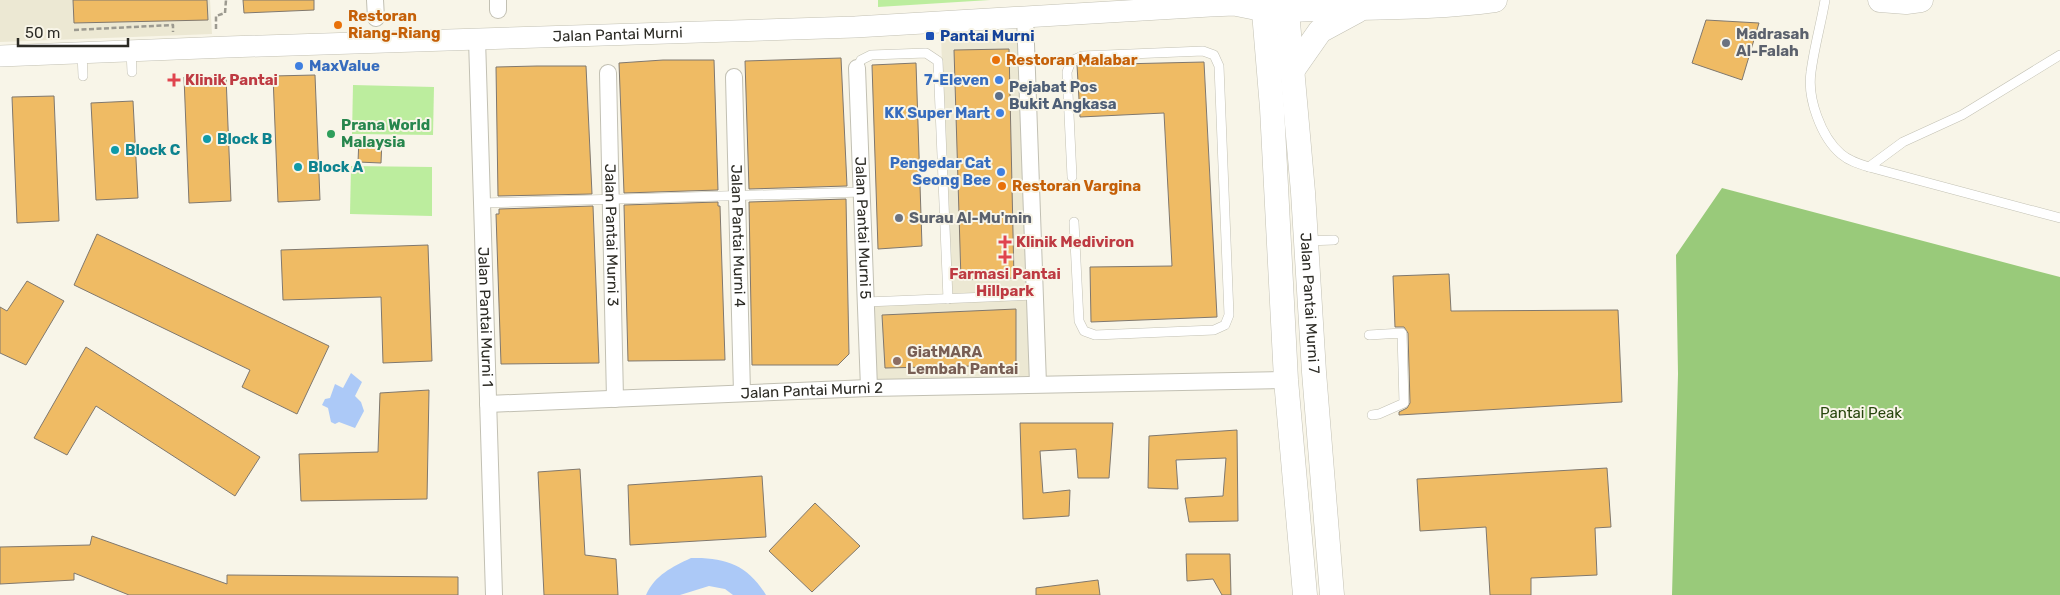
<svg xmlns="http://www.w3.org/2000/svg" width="2060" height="595" font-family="Rubik,sans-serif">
<rect width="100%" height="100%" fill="#f8f5e8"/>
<g fill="#ece8d3">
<path d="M 0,0 L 210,0 L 212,34 L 0,42 Z"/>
<path d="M 1019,32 L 1032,378 L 874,382 L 871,305 L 951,302 L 941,37 Z"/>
</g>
<g fill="#bced9e">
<path d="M 878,0 L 990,0 L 878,7 Z"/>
<path d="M 353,85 L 434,87 L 433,135 L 352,134 Z"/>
<path d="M 351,166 L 432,167 L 432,216 L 350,214 Z"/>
</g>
<path fill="#99ca7a" d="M 1722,188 L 2060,277 L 2060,595 L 1672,595 L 1678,374 L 1676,255 Z"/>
<g fill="#acc9f7">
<path d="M 351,373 L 362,382 L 355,396 L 361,402 L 364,411 L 355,428 L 339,422 L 335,424 L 331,422 L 328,408 L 322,405 L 325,399 L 330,398 L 335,384 L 343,388 Z"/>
<path d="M 691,558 C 725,557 748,565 766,595 L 733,595 L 725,589 L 709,586 L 680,595 L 646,595 C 655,575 672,567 691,558 Z"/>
</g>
<g fill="#efbb64" stroke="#80786e">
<path d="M 73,0 L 207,0 L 208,20 L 74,23 Z"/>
<path d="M 243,0 L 314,0 L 314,10 L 244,13 Z"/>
<path d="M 1706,20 L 1759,23 L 1742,80 L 1692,63 Z"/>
<path d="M 1009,49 L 1014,278 L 961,280 L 954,50 Z"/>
<path d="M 841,58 L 847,186 L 749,189 L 745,61 Z"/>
<path d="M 663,60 L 714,60 L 718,190 L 624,193 L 619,63 Z"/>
<path d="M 1204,62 L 1217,317 L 1091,322 L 1090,267 L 1172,266 L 1164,113 L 1080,117 L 1077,65 Z"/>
<path d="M 916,63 L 922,246 L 878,249 L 872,65 Z"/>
<path d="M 537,66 L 586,66 L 592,194 L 498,196 L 496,67 Z"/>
<path d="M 315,75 L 320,200 L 278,202 L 273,76 Z"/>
<path d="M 226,76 L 231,201 L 189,203 L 184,77 Z"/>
<path d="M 54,96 L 59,221 L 17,223 L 12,97 Z"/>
<path d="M 133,101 L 138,198 L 96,200 L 91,103 Z"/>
<path d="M 359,138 L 382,139 L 381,163 L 358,162 Z"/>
<path d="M 846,199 L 849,354 L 838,365 L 752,365 L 749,202 Z"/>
<path d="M 718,202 L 718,206 L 720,206 L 725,360 L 628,361 L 624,205 Z"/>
<path d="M 593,206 L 599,363 L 501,364 L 496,214 L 499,214 L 499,209 Z"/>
<path d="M 97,234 L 329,346 L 297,414 L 242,387 L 250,370 L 74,285 Z"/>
<path d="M 428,245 L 432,361 L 383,363 L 381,297 L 283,300 L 281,250 Z"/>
<path d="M 1449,274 L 1451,311 L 1618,310 L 1622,402 L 1399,415 L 1399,412 L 1407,408 L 1410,403 L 1408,333 L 1404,327 L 1395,327 L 1393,276 Z"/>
<path d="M 27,281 L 64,301 L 26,365 L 0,353 L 0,307 L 7,311 Z"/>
<path d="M 1016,309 L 1016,365 L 885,368 L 882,315 Z"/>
<path d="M 86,347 L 260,457 L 235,496 L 96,406 L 67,455 L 34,438 Z"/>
<path d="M 429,390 L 427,499 L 301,501 L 299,454 L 378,452 L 380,393 Z"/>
<path d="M 1020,423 L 1113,423 L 1109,478 L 1078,478 L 1076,449 L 1040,451 L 1043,493 L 1070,490 L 1069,516 L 1023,519 Z"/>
<path d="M 1237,430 L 1238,521 L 1189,522 L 1185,498 L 1223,496 L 1226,458 L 1176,460 L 1178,489 L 1148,488 L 1149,436 Z"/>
<path d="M 1607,468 L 1611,527 L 1595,528 L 1597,575 L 1531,578 L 1531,595 L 1490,595 L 1486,527 L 1420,531 L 1417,479 Z"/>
<path d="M 580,469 L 585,555 L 616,559 L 618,595 L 544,595 L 538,472 Z"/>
<path d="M 762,476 L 766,537 L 630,545 L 628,485 Z"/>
<path d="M 815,503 L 860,546 L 812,592 L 769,551 Z"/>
<path d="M 92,536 L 227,584 L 227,575 L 458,577 L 458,595 L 129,595 L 74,573 L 74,580 L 0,584 L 0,547 L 90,545 Z"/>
<path d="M 1186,554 L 1230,554 L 1231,595 L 1222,595 L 1213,579 L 1187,581 Z"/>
<path d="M 1098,580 L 1100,595 L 1036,595 L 1036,588 Z"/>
</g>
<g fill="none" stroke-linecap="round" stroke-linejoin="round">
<g stroke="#c2c0b3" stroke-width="10">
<g id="service">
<path d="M 1825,0 C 1821,24 1814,48 1811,72 C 1807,98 1821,137 1841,154 C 1849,161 1859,164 1869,167 L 2060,218"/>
<path d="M 131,51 L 132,72"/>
<path d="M 82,53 L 83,76"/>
<path d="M 857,68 L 861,60 L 871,55 L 926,53 L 938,61 L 948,299"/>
<path d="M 1869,167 L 1903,142 L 1962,115 L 2060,55"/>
<path d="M 1072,177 L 1067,72 L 1071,61 L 1082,56 L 1203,51 L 1214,55 L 1219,66 L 1229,315 L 1225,325 L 1214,330 L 1095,335 L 1084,331 L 1079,321 L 1074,222"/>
<path d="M 482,203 L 862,192"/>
<path d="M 1306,241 L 1334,240"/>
<path d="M 866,302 L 1035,295"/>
<path d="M 1369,335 L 1402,333 L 1404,403 L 1379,414 L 1372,415"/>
</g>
</g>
<g stroke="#c2c0b3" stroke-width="18">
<g id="minor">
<path d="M 375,0 L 376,18"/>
<path d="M 498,0 L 498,10"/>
<path d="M 1025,16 L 1038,384"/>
<path id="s1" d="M 477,39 L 494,595"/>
<path id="s2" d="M 857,68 L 869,388"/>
<path id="s3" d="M 608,73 L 615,399"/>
<path id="s4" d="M 734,77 L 742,393"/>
<path id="s5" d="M 488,404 L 869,388 L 1286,380"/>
</g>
</g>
<g stroke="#c2c0b3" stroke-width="22">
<g id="tertiary">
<path id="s6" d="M 0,56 L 227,47 L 855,27 L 1210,6 L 1234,5 L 1264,11"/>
</g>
</g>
<g stroke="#c2c0b3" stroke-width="25">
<g id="secondary">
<path d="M 1263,0 L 1272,108 L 1286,380 L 1305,595"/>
<path id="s7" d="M 1286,0 L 1303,192 L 1314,372 L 1332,595"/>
<path d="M 1880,0 L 1906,2 L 1921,0"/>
<path d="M 1271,11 C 1346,6 1421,10 1495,0"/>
<path d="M 1292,71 L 1320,31 L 1357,11"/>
</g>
</g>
<g stroke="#9c9a90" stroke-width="2.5" stroke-dasharray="5 2.5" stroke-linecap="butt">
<path d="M 216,29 L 216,16 L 225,13 L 226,0"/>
<path d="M 74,30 L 173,25 L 173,32"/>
</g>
<use href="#service" stroke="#fff" stroke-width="9"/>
<use href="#minor" stroke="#fff" stroke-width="16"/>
<use href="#tertiary" stroke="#fff" stroke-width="21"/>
<use href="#secondary" stroke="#fff" stroke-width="24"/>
</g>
<g fill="#e8710a" stroke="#f8f5e8" stroke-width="2">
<circle cx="338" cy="25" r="5"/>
<circle cx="996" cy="60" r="5"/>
<circle cx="1002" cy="186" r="5"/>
</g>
<rect fill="#1a4fb4" stroke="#f8f5e8" stroke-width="2" x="925" y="31" width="10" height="10" rx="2.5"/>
<g fill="#6b7280" stroke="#f8f5e8" stroke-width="2">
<circle cx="1726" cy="43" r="5"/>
<circle cx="899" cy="218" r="5"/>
</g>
<g fill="#3f7fe0" stroke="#f8f5e8" stroke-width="2">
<circle cx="299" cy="66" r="5"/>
<circle cx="999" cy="80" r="5"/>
<circle cx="1000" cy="113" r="5"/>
<circle cx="1001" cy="172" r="5"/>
</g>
<g fill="#e0444e" stroke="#f8f5e8" stroke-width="2">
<path d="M171.5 72.5h5v5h5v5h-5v5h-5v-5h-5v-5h5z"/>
<path d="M1002.5 234.5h5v5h5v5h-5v5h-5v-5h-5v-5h5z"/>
<path d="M1002.5 249.5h5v5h5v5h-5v5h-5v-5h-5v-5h5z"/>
</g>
<circle fill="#5c6f8a" stroke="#f8f5e8" stroke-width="2" cx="999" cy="96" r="5"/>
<circle fill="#2e9e5b" stroke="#f8f5e8" stroke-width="2" cx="331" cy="134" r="5"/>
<g fill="#0f9aa8" stroke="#f8f5e8" stroke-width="2">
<circle cx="207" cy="139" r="5"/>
<circle cx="115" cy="150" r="5"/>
<circle cx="298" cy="167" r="5"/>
</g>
<circle fill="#8d6e63" stroke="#f8f5e8" stroke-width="2" cx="897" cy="361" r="5"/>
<g text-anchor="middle" stroke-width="4" stroke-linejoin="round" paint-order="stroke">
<g font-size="15" font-weight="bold" fill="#c56008" stroke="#f8f5e8" text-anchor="start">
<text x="348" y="21">Restoran<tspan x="348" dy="17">Riang-Riang</tspan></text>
<text x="1006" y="65">Restoran Malabar</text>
<text x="1012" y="191">Restoran Vargina</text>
</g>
<g font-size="15" font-weight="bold" fill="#5b616d" stroke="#f8f5e8" text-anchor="start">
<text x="1736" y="39">Madrasah<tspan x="1736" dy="17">Al-Falah</tspan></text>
<text x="909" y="223">Surau Al-Mu'min</text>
</g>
<g font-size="15" fill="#2c2b25" stroke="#f8f5e8">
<text dy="5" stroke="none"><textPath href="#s6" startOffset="618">Jalan Pantai Murni</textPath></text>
<text dy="5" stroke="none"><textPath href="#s2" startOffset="160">Jalan Pantai Murni 5</textPath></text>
<text dy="5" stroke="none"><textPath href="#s4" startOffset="159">Jalan Pantai Murni 4</textPath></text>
<text dy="5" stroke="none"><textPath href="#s3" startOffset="162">Jalan Pantai Murni 3</textPath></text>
<text dy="5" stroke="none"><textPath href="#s7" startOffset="304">Jalan Pantai Murni 7</textPath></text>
<text dy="5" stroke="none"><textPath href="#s1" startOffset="278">Jalan Pantai Murni 1</textPath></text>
<text dy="5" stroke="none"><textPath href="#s5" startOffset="324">Jalan Pantai Murni 2</textPath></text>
</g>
<g font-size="15" font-weight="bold" fill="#164399" stroke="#f8f5e8" text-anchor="start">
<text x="940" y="41">Pantai Murni</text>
</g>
<g font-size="15" font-weight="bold" fill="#366cbe" stroke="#f8f5e8" text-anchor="end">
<text x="309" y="71" text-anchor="start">MaxValue</text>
<text x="989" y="85">7-Eleven</text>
<text x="990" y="118">KK Super Mart</text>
<text x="991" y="168">Pengedar Cat<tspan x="991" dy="17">Seong Bee</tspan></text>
</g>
<g font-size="15" font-weight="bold" fill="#be3a42" stroke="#f8f5e8" text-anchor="start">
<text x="185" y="85">Klinik Pantai</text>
<text x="1016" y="247">Klinik Mediviron</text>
<text x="1005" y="279" text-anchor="middle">Farmasi Pantai<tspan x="1005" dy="17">Hillpark</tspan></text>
</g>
<g font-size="15" font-weight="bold" fill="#4e5e75" stroke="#f8f5e8" text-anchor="start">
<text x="1009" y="92">Pejabat Pos<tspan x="1009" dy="17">Bukit Angkasa</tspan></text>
</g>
<g font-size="15" font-weight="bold" fill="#27864d" stroke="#f8f5e8" text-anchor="start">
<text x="341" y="130">Prana World<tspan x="341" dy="17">Malaysia</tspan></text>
</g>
<g font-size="15" font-weight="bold" fill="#0d838f" stroke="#f8f5e8" text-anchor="start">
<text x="217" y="144">Block B</text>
<text x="125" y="155">Block C</text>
<text x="308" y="172">Block A</text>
</g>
<g font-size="15" font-weight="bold" fill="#785e54" stroke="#f8f5e8" text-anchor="start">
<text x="907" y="357">GiatMARA<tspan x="907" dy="17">Lembah Pantai</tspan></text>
</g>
<g font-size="15" fill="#28470e" stroke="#f8f5e8">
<text x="1861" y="418">Pantai Peak</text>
</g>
</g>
<path d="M18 38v8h110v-8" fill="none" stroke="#2c2b25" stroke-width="2.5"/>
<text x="25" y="38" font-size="15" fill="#2c2b25" stroke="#f8f5e8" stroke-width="4" paint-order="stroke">50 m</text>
</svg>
